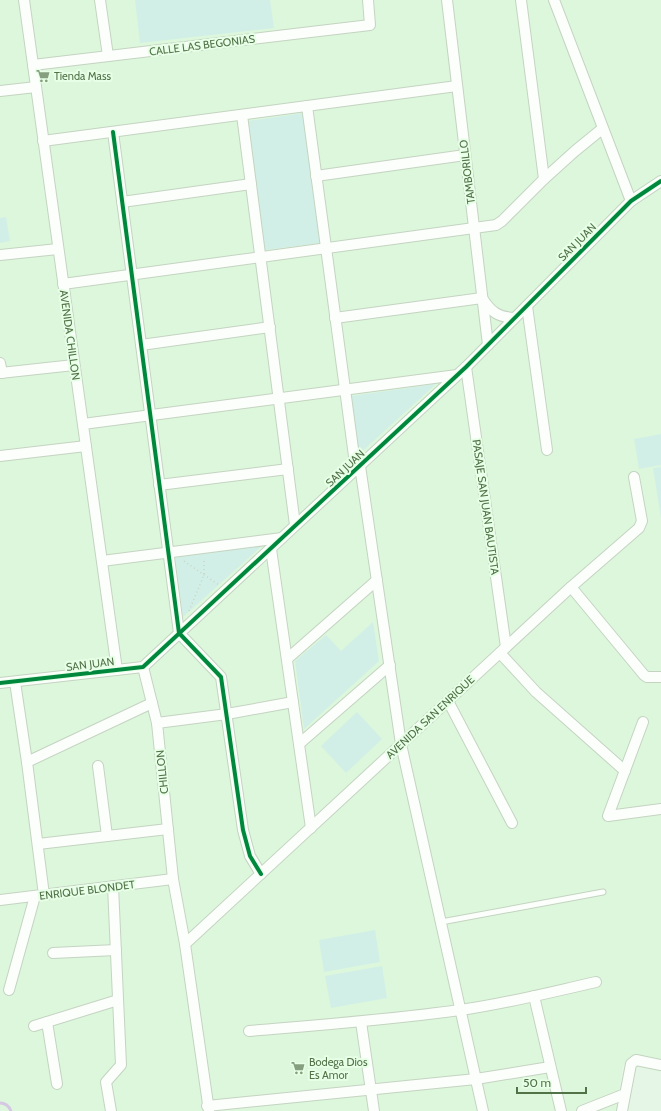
<svg xmlns="http://www.w3.org/2000/svg" width="661" height="1111" font-family="Cabin,sans-serif">
<rect width="100%" height="100%" fill="#e6f6e6"/>
<path fill="#ddf7dc" d="M 0,0 L 661,0 L 661,1072 L 626,1064 L 623,1065 L 616,1111 L 0,1111 Z"/>
<g fill="#d1efe7">
<path d="M 135,0 L 270,0 L 274,28 L 140,43 Z"/>
<path d="M 304,113 L 320,243 L 265,250 L 248,121 Z"/>
<path d="M 6,217 L 10,241 L 0,243 L 0,218 Z"/>
<path d="M 436,384 L 358,455 L 351,396 Z"/>
<path d="M 661,434 L 661,465 L 639,469 L 634,439 Z"/>
<path d="M 661,467 L 661,518 L 653,468 Z"/>
<path d="M 263,545 L 183,617 L 175,556 Z"/>
<path d="M 373,622 L 379,661 L 304,729 L 295,661 L 326,635 L 341,651 Z"/>
<path d="M 357,712 L 382,739 L 346,773 L 321,746 Z"/>
<path d="M 375,930 L 380,962 L 324,972 L 319,940 Z"/>
<path d="M 382,966 L 387,998 L 331,1008 L 325,976 Z"/>
</g>
<g fill="none" stroke-linecap="round" stroke-linejoin="round">
<path stroke="#d6c8e5" stroke-width="3" d="M 0,1103 C 6,1103 9,1106 11,1111"/>
<g stroke="#c4d4c1" stroke-width="7">
<path id="service" d="M 441,922 L 603,892"/>
</g>
<g stroke="#c4d4c1" stroke-width="12">
<g id="minor">
<path d="M 24,0 L 117,670"/>
<path d="M 100,0 L 108,56"/>
<path d="M 447,0 L 488,345"/>
<path d="M 521,0 L 544,179"/>
<path d="M 554,0 L 631,201"/>
<path d="M 33,65 L 370,25 L 368,0"/>
<path d="M 0,91 L 36,87"/>
<path d="M 307,106 L 356,471"/>
<path d="M 242,115 L 295,525"/>
<path d="M 113,132 L 179,633 L 221,677 L 243,830 L 250,856 L 261,874"/>
<path d="M 43,141 L 457,86"/>
<path d="M 316,176 L 465,155"/>
<path d="M 122,202 L 251,184"/>
<path d="M 0,255 L 58,249"/>
<path d="M 63,284 L 496,225 L 502,221 L 544,179 L 575,151 L 602,129"/>
<path d="M 527,306 L 547,450"/>
<path d="M 335,318 L 482,298 C 491,312 498,317 514,318"/>
<path d="M 141,345 L 270,327"/>
<path d="M 0,363 L 2,373"/>
<path d="M 466,367 L 506,647"/>
<path d="M 0,373 L 74,365"/>
<path d="M 83,424 L 457,375"/>
<path d="M 0,456 L 86,446"/>
<path d="M 360,466 L 401,744 L 483,1111"/>
<path d="M 159,485 L 288,469"/>
<path d="M 271,549 L 311,828"/>
<path d="M 102,561 L 282,538"/>
<path d="M 571,587 L 644,675 L 647,677 L 661,677"/>
<path d="M 500,653 L 536,692 L 625,771"/>
<path d="M 287,659 L 377,580"/>
<path d="M 143,667 L 157,723 L 173,879 L 185,944 L 209,1111"/>
<path d="M 15,682 L 27,762 L 44,895"/>
<path d="M 0,683 L 143,667 L 466,367 L 631,201 L 661,181"/>
<path d="M 448,701 L 512,823"/>
<path d="M 643,722 L 608,816 L 661,809"/>
<path d="M 157,723 L 227,714 L 293,702"/>
<path d="M 299,744 L 390,665"/>
<path d="M 27,762 L 152,703"/>
<path d="M 98,766 L 107,836"/>
<path d="M 38,844 L 168,829"/>
<path d="M 0,900 L 173,879"/>
<path d="M 185,944 L 571,587 L 639,528 L 642,521 L 634,477"/>
<path d="M 53,953 L 116,950"/>
<path d="M 9,990 L 35,896"/>
<path d="M 534,996 L 561,1111"/>
<path d="M 47,1022 L 57,1084"/>
<path d="M 361,1022 L 374,1111"/>
<path d="M 34,1026 L 118,1000"/>
<path d="M 249,1031 C 319,1025 389,1020 460,1010 C 505,1004 551,992 596,982"/>
<path d="M 207,1106 L 476,1079 L 550,1067"/>
<path d="M 111,1111 L 106,1082 L 121,1065 L 113,886"/>
<path d="M 582,1111 L 625,1094"/>
<path d="M 622,1111 L 631,1064 L 636,1060 L 661,1065"/>
</g>
</g>
<g stroke="#c8d5c5" stroke-width="1.5" stroke-dasharray="1 3" stroke-linecap="butt">
<path d="M 184,561 L 219,585"/>
<path d="M 189,611 L 204,575 L 204,558"/>
</g>
<use href="#service" stroke="#fbfefb" stroke-width="5"/>
<use href="#minor" stroke="#fbfefb" stroke-width="10"/>
<g stroke="#e6ffe6" stroke-width="6">
<g id="cycleway">
<path d="M 113,132 L 179,633 L 221,677 L 243,830 L 250,856 L 261,874"/>
<path d="M 0,683 L 143,667 L 466,367 L 631,201 L 661,181"/>
</g>
</g>
<use href="#cycleway" stroke="#00873e" stroke-width="4"/>
</g>
<defs>
<g id="supermarket-bare" transform="scale(1.08)"><path d="M-6-5.5h2.5l.6 2H6L4.5 2H-2.5L-4.4-4H-6ZM-1.5 3.2a1.3 1.3 0 1 0 .1 0ZM3 3.2a1.3 1.3 0 1 0 .1 0Z" fill="#86a07f" stroke="#e6ffe6" stroke-width="2.5" paint-order="stroke"/></g>
</defs>
<g fill-rule="evenodd">
<use href="#supermarket-bare" x="43" y="76"/>
<use href="#supermarket-bare" x="298" y="1068"/>
</g>
<g text-anchor="middle" stroke-width="4" stroke-linejoin="round" paint-order="stroke">
<g font-size="11" fill="#527248" stroke="#e6ffe6">
<text transform="translate(202 45) rotate(-7)" y="4">CALLE LAS BEGONIAS</text>
<text transform="translate(467 172) rotate(-97)" y="4">TAMBORILLO</text>
<text transform="translate(577 242) rotate(-45)" y="4">SAN JUAN</text>
<text transform="translate(70 335) rotate(82)" y="4">AVENIDA CHILLON</text>
<text transform="translate(345 468) rotate(-43)" y="4">SAN JUAN</text>
<text transform="translate(486 507) rotate(82)" y="4">PASAJE SAN JUAN BAUTISTA</text>
<text transform="translate(90 664) rotate(-7)" y="4">SAN JUAN</text>
<text transform="translate(430 717) rotate(-43)" y="4">AVENIDA SAN ENRIQUE</text>
<text transform="translate(162 772) rotate(-96)" y="4">CHILLON</text>
<text transform="translate(87 890) rotate(-7)" y="4">ENRIQUE BLONDET</text>
</g>
<g font-size="11" fill="#527248" stroke="#e6ffe6" text-anchor="start">
<text x="54" y="80">Tienda Mass</text>
<text x="309" y="1066">Bodega Dios<tspan x="309" dy="13">Es Amor</tspan></text>
</g>
</g>
<path d="M517 1087v6h69v-6" fill="none" stroke="#527248" stroke-width="2"/>
<text x="523" y="1087" font-size="12" fill="#527248" stroke="#e6ffe6" stroke-width="3" paint-order="stroke">50 m</text>
</svg>
